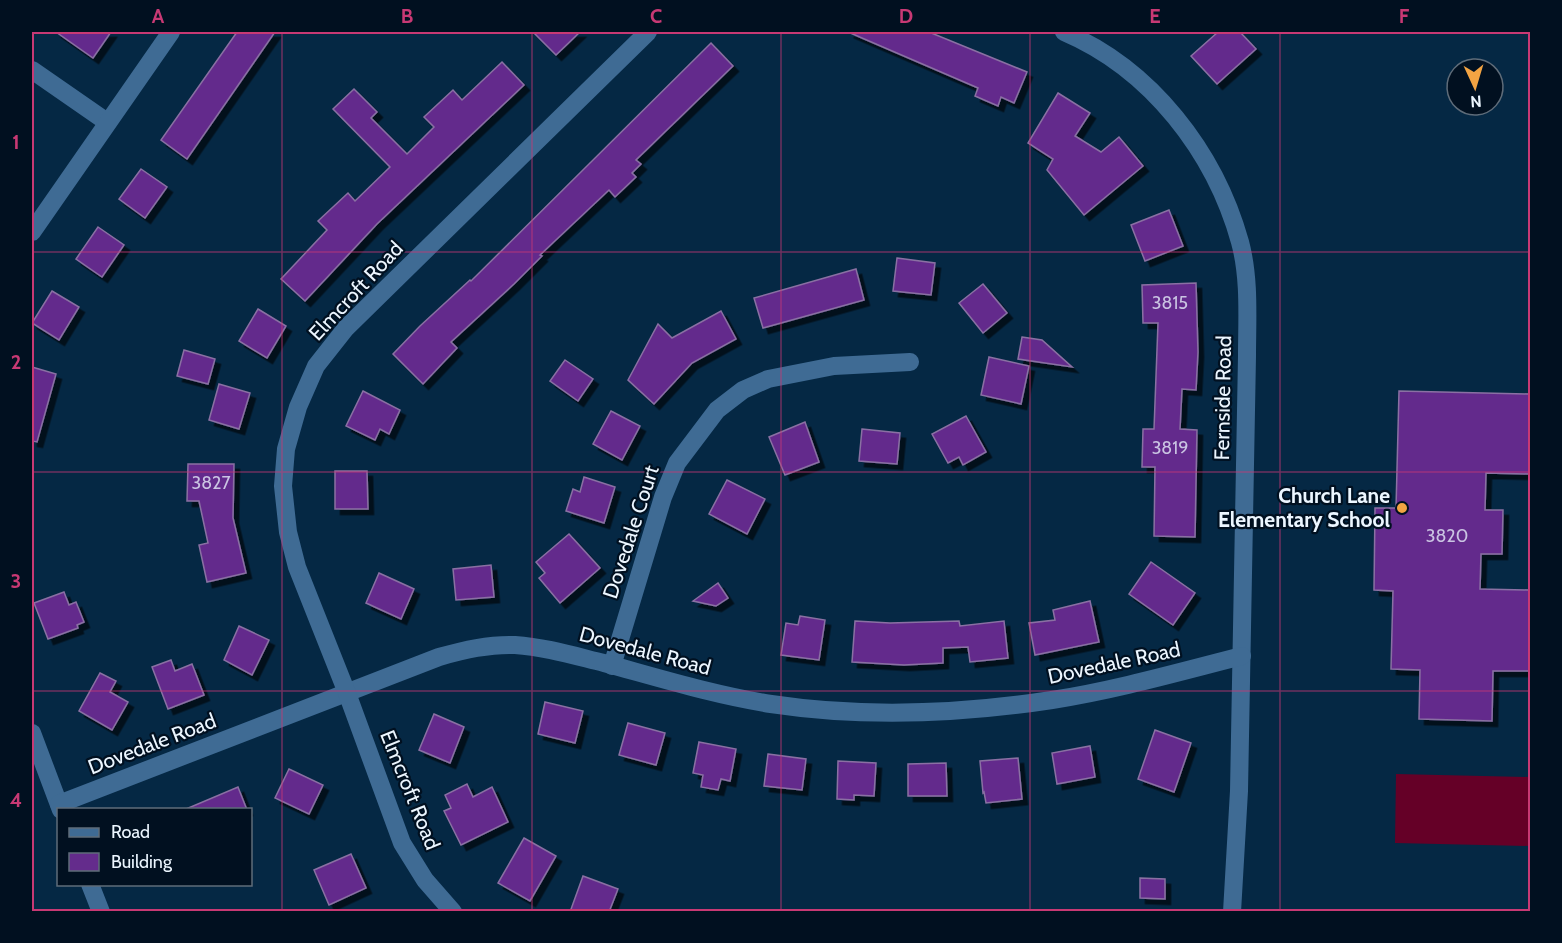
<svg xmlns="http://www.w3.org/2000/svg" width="1562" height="943" font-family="Cabin,sans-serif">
<defs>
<filter id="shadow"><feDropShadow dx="5.5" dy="5.5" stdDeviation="0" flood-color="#0009"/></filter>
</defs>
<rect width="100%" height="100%" fill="#052844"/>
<path fill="#650027" d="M 1396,774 L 1530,777 L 1530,846 L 1395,843 Z"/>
<g fill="#642c8c" stroke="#8a70a3" stroke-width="1.5" filter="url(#shadow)">
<path d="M 56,32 L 111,32 L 93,58 Z"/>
<path d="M 237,32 L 275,32 L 187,159 L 161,140 Z"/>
<path d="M 533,32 L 580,32 L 556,55 Z"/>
<path d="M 848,32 L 929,32 L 1027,72 L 1014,103 L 1001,97 L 998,106 L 975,96 L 978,88 Z"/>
<path d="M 1218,32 L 1240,32 L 1256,49 L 1217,84 L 1191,56 Z"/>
<path d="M 711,43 L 733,66 L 636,160 L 641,164 L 632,173 L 636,177 L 615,197 L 609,190 L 540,255 L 542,256 L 514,284 L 451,342 L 457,348 L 423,384 L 393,354 L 420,326 L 470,280 L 471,281 Z"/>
<path d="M 502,62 L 524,85 L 377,224 L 305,301 L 281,279 L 327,230 L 318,221 L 348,193 L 355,201 L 390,167 L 333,109 L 354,89 L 377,112 L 371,118 L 407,154 L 434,127 L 424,117 L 453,90 L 462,100 Z"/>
<path d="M 1058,93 L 1090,113 L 1075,136 L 1101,152 L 1119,137 L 1143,166 L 1084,215 L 1047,170 L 1053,159 L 1028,143 Z"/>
<path d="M 141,169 L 167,187 L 145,218 L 119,199 Z"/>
<path d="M 1169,210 L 1183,246 L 1145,261 L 1131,225 Z"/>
<path d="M 98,227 L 124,245 L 102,277 L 76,259 Z"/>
<path d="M 897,258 L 935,263 L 931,295 L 893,291 Z"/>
<path d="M 856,269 L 864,300 L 763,328 L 754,298 Z"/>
<path d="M 1196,283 L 1198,352 L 1196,390 L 1182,389 L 1180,429 L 1197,430 L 1195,537 L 1154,536 L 1155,467 L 1142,467 L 1143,429 L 1154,429 L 1158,323 L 1143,323 L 1142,285 Z"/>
<path d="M 983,284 L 1007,313 L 983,333 L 959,303 Z"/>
<path d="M 52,291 L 79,307 L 59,340 L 32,323 Z"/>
<path d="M 258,309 L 286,326 L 267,358 L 239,341 Z"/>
<path d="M 721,311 L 736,339 L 692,363 L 654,404 L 628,380 L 658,324 L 672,338 Z"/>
<path d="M 1022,337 L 1042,340 L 1072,367 L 1018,359 Z"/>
<path d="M 184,350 L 215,359 L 208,384 L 177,376 Z"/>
<path d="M 989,357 L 1029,366 L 1021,404 L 981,395 Z"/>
<path d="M 565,360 L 593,379 L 578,401 L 550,381 Z"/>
<path d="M 32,367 L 56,374 L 37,442 L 32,441 Z"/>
<path d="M 219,384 L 250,393 L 239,429 L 209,420 Z"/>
<path d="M 363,391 L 400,410 L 389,434 L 380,429 L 375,440 L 346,426 Z"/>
<path d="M 1399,391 L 1530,394 L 1530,474 L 1486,473 L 1485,510 L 1503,510 L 1502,554 L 1481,554 L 1480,589 L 1530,590 L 1530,671 L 1493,671 L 1492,721 L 1419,719 L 1420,670 L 1391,669 L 1393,591 L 1374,590 L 1375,508 L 1396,508 Z"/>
<path d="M 611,411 L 640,426 L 622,460 L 593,444 Z"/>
<path d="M 966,416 L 986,452 L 963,465 L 959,457 L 948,463 L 932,434 Z"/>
<path d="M 805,422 L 819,462 L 785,475 L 769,437 Z"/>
<path d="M 862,429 L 900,433 L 897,464 L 859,461 Z"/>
<path d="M 188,464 L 234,464 L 233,518 L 246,573 L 207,582 L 199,545 L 208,543 L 199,501 L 187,501 Z"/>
<path d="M 335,471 L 367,471 L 368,509 L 335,509 Z"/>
<path d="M 584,477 L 615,487 L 604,523 L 566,511 L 573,489 L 580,492 Z"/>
<path d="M 727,480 L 765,499 L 747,534 L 709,514 Z"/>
<path d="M 569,534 L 600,568 L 560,603 L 539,578 L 545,573 L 536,562 Z"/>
<path d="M 1151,562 L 1195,593 L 1173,625 L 1129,594 Z"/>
<path d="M 491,565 L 494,597 L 456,600 L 453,569 Z"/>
<path d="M 379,573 L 414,589 L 401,619 L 366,603 Z"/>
<path d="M 718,583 L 728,598 L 716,606 L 693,601 Z"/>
<path d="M 64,592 L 69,605 L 76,602 L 84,622 L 77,625 L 78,628 L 48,639 L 34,603 Z"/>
<path d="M 1090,601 L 1099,642 L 1035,655 L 1029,623 L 1055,620 L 1053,610 Z"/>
<path d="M 800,616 L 825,620 L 819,660 L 781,655 L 786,623 L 798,625 Z"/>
<path d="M 855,621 L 890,623 L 959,621 L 960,626 L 1004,621 L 1008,658 L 970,662 L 968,647 L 943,648 L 943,663 L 904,665 L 852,662 Z"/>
<path d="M 239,626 L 269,640 L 252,675 L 224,660 Z"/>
<path d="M 171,660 L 175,671 L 192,664 L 204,695 L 168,709 L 152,667 Z"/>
<path d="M 100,673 L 116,681 L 110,692 L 128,702 L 112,730 L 79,711 Z"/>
<path d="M 545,702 L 583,711 L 575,743 L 538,734 Z"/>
<path d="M 434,714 L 464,727 L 450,763 L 419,750 Z"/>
<path d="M 628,723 L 665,733 L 656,765 L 619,755 Z"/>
<path d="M 1155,730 L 1191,743 L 1174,792 L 1138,779 Z"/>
<path d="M 699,742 L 736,749 L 730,781 L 721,779 L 718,790 L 701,787 L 703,775 L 693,773 Z"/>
<path d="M 1090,746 L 1095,777 L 1057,784 L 1052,753 Z"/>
<path d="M 768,754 L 806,759 L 802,790 L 764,786 Z"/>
<path d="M 1018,758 L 1022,799 L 986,803 L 984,792 L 983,793 L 980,761 Z"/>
<path d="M 838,761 L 876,763 L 874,796 L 854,795 L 854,800 L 837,799 Z"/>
<path d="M 946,763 L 947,796 L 908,796 L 908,764 Z"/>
<path d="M 289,769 L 323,785 L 309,814 L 275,798 Z"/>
<path d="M 467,784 L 473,797 L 492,787 L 508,822 L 461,845 L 444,811 L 451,808 L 445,795 Z"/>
<path d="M 238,787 L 247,810 L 186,810 L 186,809 Z"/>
<path d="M 524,838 L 556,856 L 530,901 L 498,883 Z"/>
<path d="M 351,854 L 366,888 L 329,905 L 314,870 Z"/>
<path d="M 583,876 L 618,889 L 609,912 L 570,912 Z"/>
<path d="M 1140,878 L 1165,879 L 1165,899 L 1140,898 Z"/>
</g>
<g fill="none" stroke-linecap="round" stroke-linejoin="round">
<g stroke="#3f6b94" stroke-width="18">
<path d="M 1064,32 C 1151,69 1215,152 1240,242 C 1250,279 1247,319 1247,356 L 1239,791 L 1232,912"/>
<path d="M 32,70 L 107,122"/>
<path d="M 32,232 L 171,32"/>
<path d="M 612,666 L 663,497 L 677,463 L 717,410 L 743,390 L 768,379 L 834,366 L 910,362"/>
<path d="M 32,733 L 61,810"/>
<path d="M 59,804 L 439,657 C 464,650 489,644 515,645 C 545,647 575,656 604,663 C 659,678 714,695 771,704 C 864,718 960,714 1052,700 C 1116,690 1179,672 1242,656"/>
<path d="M 90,884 L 101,912"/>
<path d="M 453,912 L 425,880 L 402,843 L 347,693 L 297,567 L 288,532 L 283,486 L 286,449 L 298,407 L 316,366 L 346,328 L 648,32"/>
</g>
</g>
<path fill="none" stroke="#c83974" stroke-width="1.5" stroke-opacity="0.55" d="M 282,32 L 282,912M 532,32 L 532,912M 781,32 L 781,912M 1030,32 L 1030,912M 1280,32 L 1280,912M 32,252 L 1530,252M 32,472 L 1530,472M 32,691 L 1530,691"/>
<circle fill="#f3a443" stroke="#011020" stroke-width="2" cx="1402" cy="508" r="6"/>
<g text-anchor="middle" stroke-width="4.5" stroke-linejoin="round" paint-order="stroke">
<g font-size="18" fill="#cac4e2">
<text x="1170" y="309">3815</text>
<text x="1170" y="454">3819</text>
<text x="211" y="489">3827</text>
<text x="1447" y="542">3820</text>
</g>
<g font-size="21" fill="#ecf6ff" stroke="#011020">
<text transform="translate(356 291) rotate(-47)" y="7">Elmcroft Road</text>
<text transform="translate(1223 398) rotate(-89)" y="7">Fernside Road</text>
<text transform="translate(631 532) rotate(-72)" y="7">Dovedale Court</text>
<text transform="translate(645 651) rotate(15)" y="7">Dovedale Road</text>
<text transform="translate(1114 663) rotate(-12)" y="7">Dovedale Road</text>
<text transform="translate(152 744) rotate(-21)" y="7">Dovedale Road</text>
<text transform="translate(410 790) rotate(68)" y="7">Elmcroft Road</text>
</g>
<g font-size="21" font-weight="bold" fill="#ecf6ff" stroke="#011020" text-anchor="end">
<text x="1390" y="503">Church Lane<tspan x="1390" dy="24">Elementary School</tspan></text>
</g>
</g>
<rect width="1562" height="943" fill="none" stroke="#011020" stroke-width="66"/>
<rect x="57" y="808" width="195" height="78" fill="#011020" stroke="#5f6c79" stroke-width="1.5"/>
<rect x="69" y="828" width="30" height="9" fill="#3f6b94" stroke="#5f6c79" stroke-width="1.5"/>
<text x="111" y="838" font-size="18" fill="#ecf6ff">Road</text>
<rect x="69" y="853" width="30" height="18" fill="#642c8c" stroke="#5f6c79" stroke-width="1.5"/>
<text x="111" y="868" font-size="18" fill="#ecf6ff">Building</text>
<g transform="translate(1475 87) rotate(176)"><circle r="28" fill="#011020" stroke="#5f6c79" stroke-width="1.5"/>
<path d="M0-4.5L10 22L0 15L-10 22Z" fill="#f3a443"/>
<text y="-9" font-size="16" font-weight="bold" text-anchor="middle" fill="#ecf6ff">N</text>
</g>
<rect x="33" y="33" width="1496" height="877" fill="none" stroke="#c83974" stroke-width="2"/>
<g font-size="20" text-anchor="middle" font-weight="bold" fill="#c83974">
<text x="158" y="23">A</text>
<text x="407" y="23">B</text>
<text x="656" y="23">C</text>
<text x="906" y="23">D</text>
<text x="1155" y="23">E</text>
<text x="1404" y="23">F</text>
<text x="16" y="149">1</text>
<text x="16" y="369">2</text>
<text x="16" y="588">3</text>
<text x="16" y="807">4</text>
</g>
</svg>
